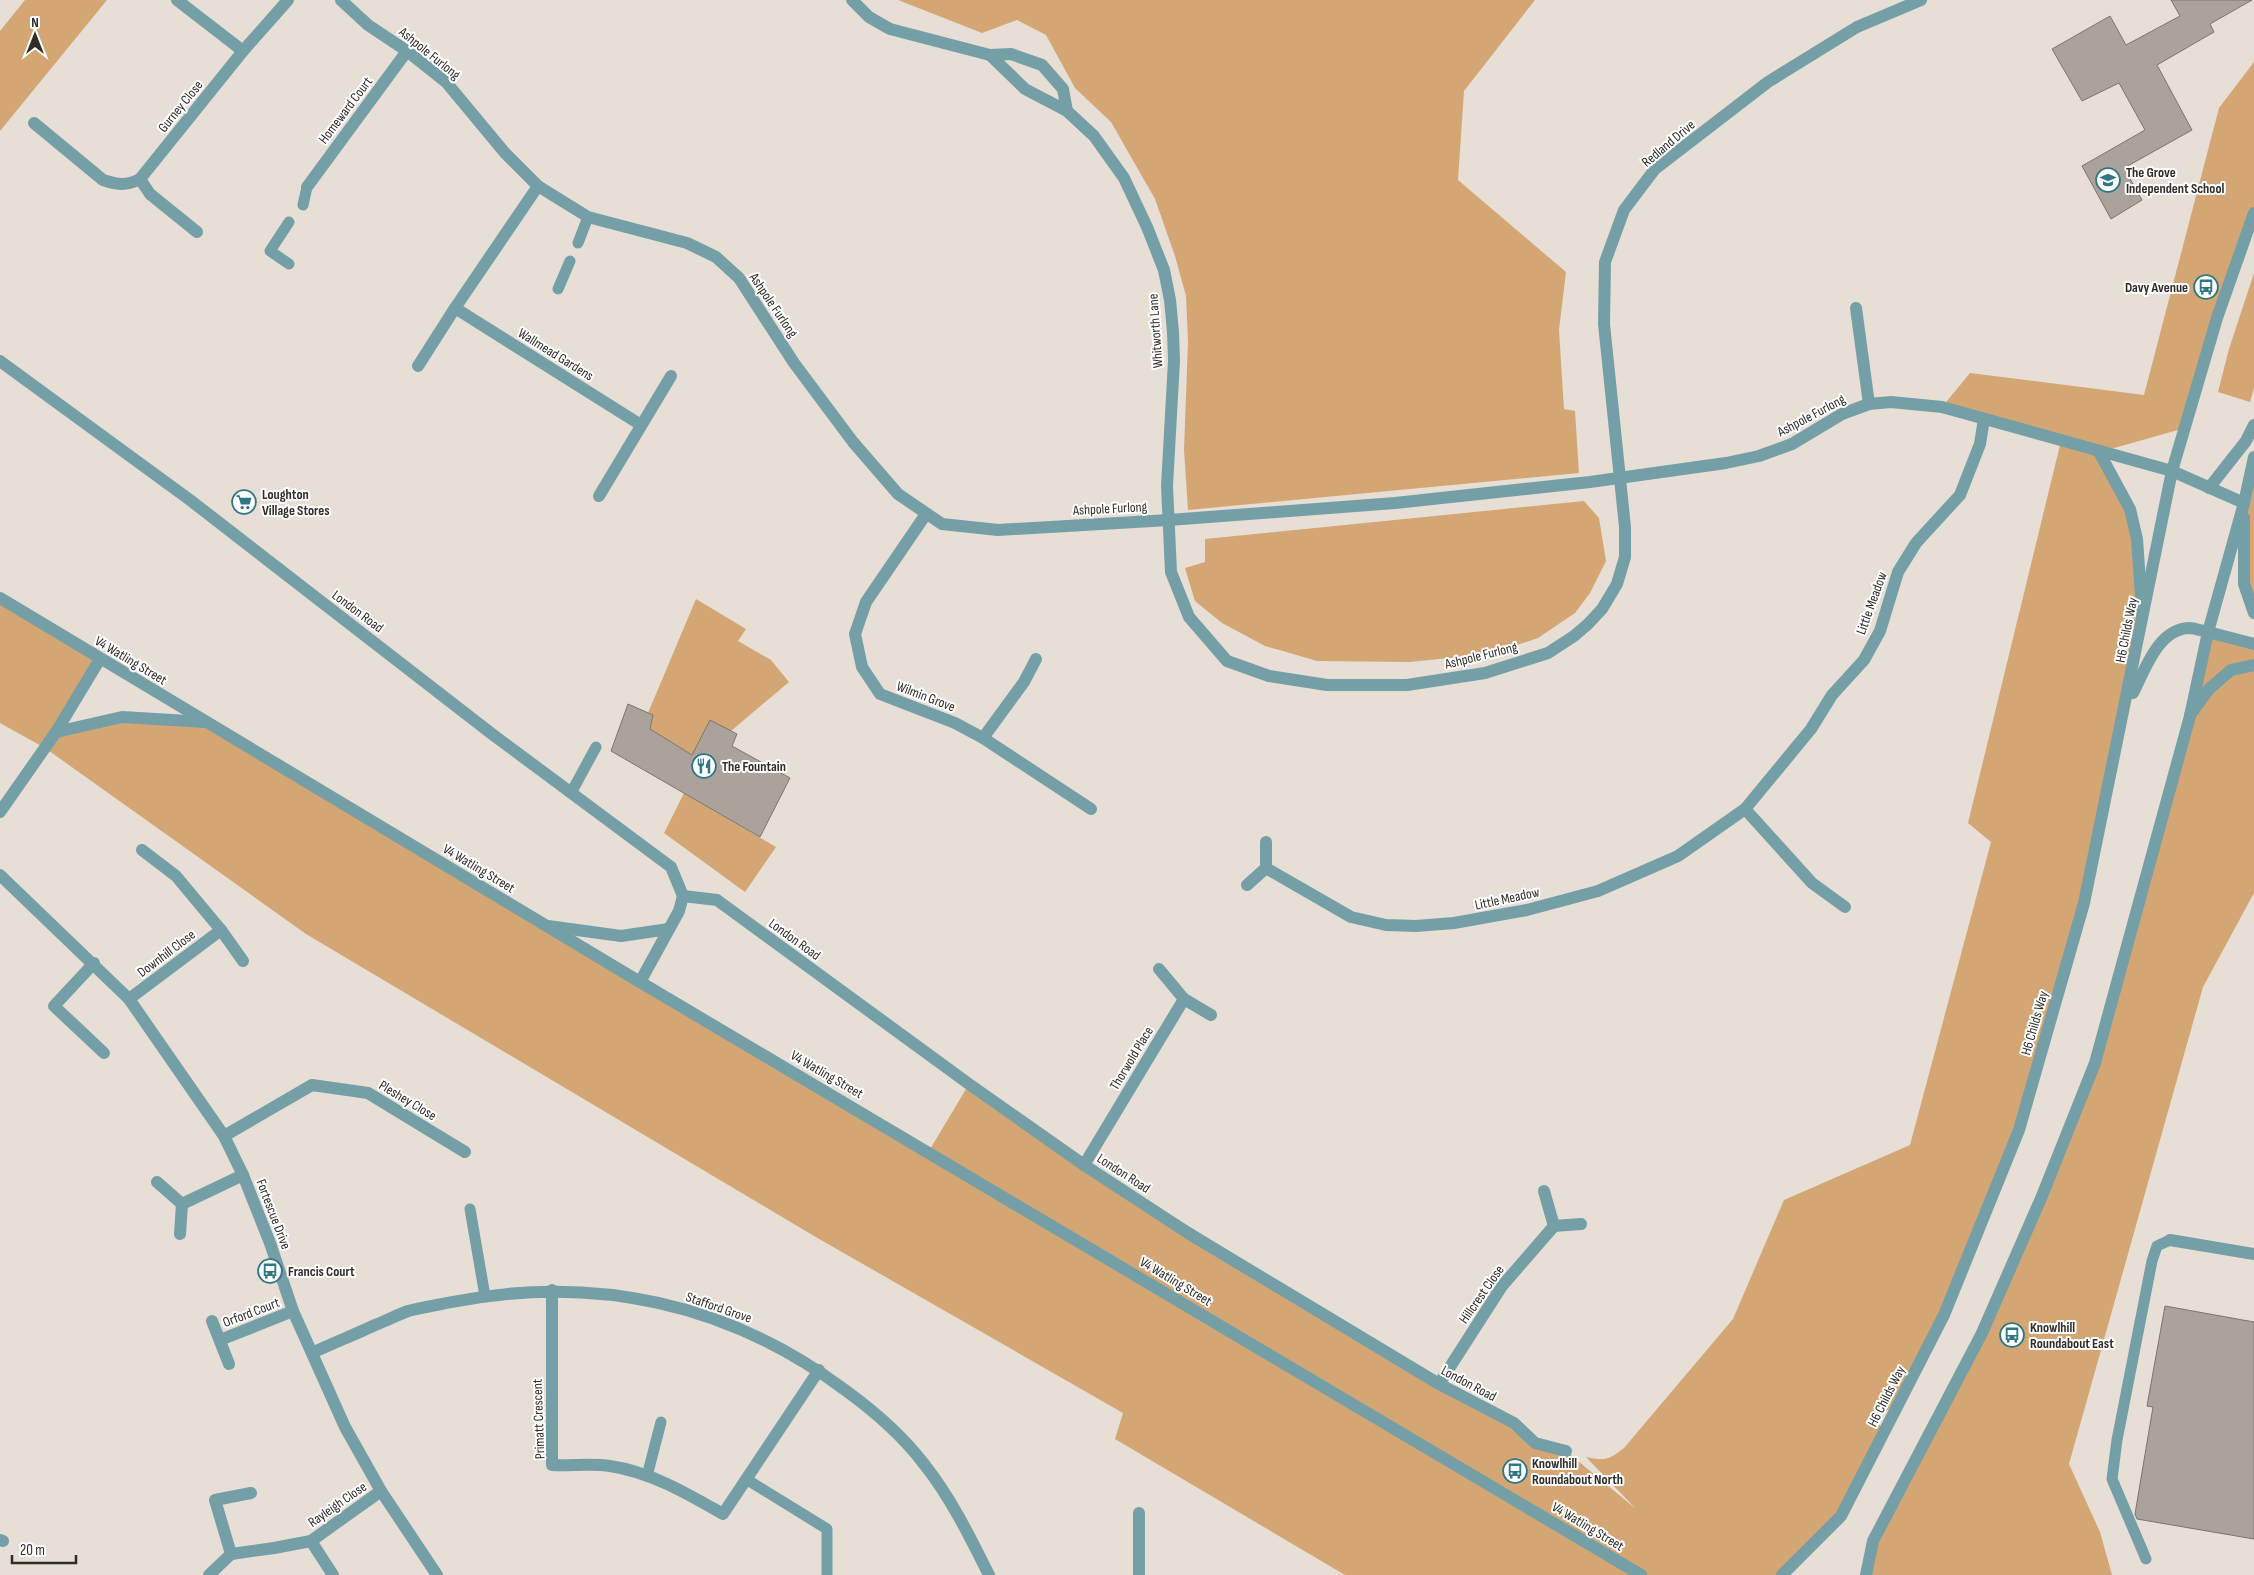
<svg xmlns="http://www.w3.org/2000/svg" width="2254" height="1575" font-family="'Sofia Sans Condensed',sans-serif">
<rect width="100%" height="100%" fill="#e7ded6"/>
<g fill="#d4a674">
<path d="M 25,0 L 107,0 L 0,131 L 0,31 Z"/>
<path d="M 898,0 L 1535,0 L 1464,91 L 1458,180 L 1566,272 L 1559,330 L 1564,409 L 1575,411 L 1579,473 L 1188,510 L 1184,450 L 1188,342 L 1186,296 L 1175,256 L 1155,199 L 1111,122 L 1075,88 L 1046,35 L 1017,20 L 982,33 Z"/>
<path d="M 2254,62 L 2254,217 L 2185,428 L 2100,452 L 2130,509 L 2143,624 L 2084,903 L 2019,1130 L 1900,1402 L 1875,1418 L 1884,1432 L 1841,1516 L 1782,1575 L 1345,1575 L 1115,1439 L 1123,1413 L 814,1236 L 306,934 L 45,748 L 0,723 L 0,598 L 100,659 L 56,731 L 122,717 L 205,722 L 929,1151 L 969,1084 L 1035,1130 L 1535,1443 L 1566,1451 L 1636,1509 L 1586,1457 C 1605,1461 1609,1460 1624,1448 L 1733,1319 L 1784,1200 L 1910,1145 L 1991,842 L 1968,823 L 2061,441 L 1942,407 L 1970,373 L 2144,395 L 2219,108 Z"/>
<path d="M 2254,273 L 2254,388 L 2250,402 L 2218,392 L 2229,349 Z"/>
<path d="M 2254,457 L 2254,613 L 2244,584 L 2244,503 Z"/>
<path d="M 1584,501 L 1599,518 L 1606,561 L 1590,593 L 1575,613 L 1538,638 L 1490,654 L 1409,662 L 1317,661 L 1283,651 L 1265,646 L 1222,623 L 1195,601 L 1185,568 L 1205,562 L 1205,539 Z"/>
<path d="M 696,599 L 746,629 L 738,641 L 771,660 L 789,682 L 731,731 L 710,720 L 692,755 L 650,729 L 653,715 L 648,713 Z"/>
<path d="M 2208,632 L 2254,644 L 2254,893 L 2203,987 L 2069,1464 L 2100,1532 L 2112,1575 L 1866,1575 L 1873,1541 L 1927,1444 L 2095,1063 Z"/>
<path d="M 684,793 L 776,847 L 745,892 L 664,833 Z"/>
</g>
<g fill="#aba39b" stroke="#7c746d">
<path d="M 2171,0 L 2252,0 L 2210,24 L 2214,32 L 2157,65 L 2192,130 L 2124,168 L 2142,200 L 2111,219 L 2082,166 L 2145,130 L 2119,83 L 2082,101 L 2052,49 L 2110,16 L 2126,45 L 2180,16 Z"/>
<path d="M 628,704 L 653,715 L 650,729 L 692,755 L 710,720 L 737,734 L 732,746 L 790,778 L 760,837 L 611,751 Z"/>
<path d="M 2165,1306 L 2254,1322 L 2254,1539 L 2137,1519 L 2135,1514 L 2153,1407 L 2147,1406 Z"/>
</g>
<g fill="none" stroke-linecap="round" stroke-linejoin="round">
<g stroke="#759fa7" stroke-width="11">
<path d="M 303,205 L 307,187"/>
<path d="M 578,243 L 588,217"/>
<path d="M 289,264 L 270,251 L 289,222"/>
<path d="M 558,289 L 570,261"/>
<path d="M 571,793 L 596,747"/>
<path d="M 470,1209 L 485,1296"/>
<path d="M 647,1476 L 661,1422"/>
<path d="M 746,1479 L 827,1529 L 827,1575"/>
<path d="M 2146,1559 L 2112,1479 L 2117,1440 L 2152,1261 L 2157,1246 L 2170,1240"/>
</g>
<g stroke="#759fa7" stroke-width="12">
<path d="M 177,0 L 243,51"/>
<path d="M 341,0 L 368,25 L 407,51 L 446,82 L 505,153 L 538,186 L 588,217 L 687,243 L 716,257 L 739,278 L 794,363 L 853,442 L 898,494 L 942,524 L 998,530 L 1169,520 L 1395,503 L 1590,482 L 1726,463 L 1759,456 L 1792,444 L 1842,414 L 1869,404 L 1891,402 L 1942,407 L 2172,471 L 2244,503"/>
<path d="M 852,0 L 869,17 L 890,29 L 990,55 L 1011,54 L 1042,65 L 1063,89 L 1067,111"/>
<path d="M 990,55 L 1025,89 L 1067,111 L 1094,136 L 1124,178 L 1147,227 L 1164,270 L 1170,300 L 1173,332 L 1174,361 L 1167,486 L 1171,572 L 1189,617 L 1227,661 L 1269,676 L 1327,685 L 1407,685 L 1485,673 L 1548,653 L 1574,636 L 1588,624 L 1602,609 L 1617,584 L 1625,557 L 1625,527 L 1604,324 L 1605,262 L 1624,210 L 1655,169 L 1768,82 L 1857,27 L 1921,0"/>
<path d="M 34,123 L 103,180 C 118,185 126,186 140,179 L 243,51 L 288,0"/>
<path d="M 140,179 L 150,194 L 197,232"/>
<path d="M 307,187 L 407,51"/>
<path d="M 455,308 L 641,425"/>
<path d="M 1856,308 L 1869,404"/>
<path d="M 0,361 L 190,500 L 492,734 L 671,867 L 683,896 L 679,911 L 640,982"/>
<path d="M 418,366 L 455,308 L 538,186"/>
<path d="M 2099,452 L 2130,509 L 2137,539 L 2142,611"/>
<path d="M 599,496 L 671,376"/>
<path d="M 926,514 L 866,602 L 855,634 L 862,667 L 880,694 L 955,723 L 983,738 L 1091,809"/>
<path d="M 2208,632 L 2254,644"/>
<path d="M 2190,715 L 2209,689 L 2231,670 L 2254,665"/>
<path d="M 56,732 L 122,717 L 205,722"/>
<path d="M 983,738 L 1024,682 L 1036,659"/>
<path d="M 1745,809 L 1812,883 L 1845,907"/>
<path d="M 0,812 L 56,732 L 100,659"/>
<path d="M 1266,868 L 1351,917 L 1386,925 L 1416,926 L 1454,923 L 1527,910 L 1598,891 L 1678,856 L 1745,809 L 1811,729 L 1832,695 L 1864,660 L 1880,631 L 1898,572 L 1916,543 L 1960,495 L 1980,444 L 1984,419"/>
<path d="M 0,875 L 129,999 L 224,1136 L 243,1175 L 270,1243 L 293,1311 L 345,1427 L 381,1491 L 437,1575"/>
<path d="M 1247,885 L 1266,868 L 1266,842"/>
<path d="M 683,896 L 717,900 L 969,1084 L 1084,1165 L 1188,1233 L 1439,1384 L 1514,1423 L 1535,1443 L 1566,1451"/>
<path d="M 548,926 L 621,936 L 669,929"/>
<path d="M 221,930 L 243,961"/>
<path d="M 94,963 L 54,1006 L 104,1053"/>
<path d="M 129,999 L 221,930 L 176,876 L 142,850"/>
<path d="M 1184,999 L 1211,1015"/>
<path d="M 224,1136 L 312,1085 L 368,1093 L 465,1152"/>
<path d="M 1084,1165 L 1184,999 L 1159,969"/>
<path d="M 157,1182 L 182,1204 L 180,1234"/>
<path d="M 1544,1191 L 1554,1226"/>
<path d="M 182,1204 L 243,1175"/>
<path d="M 1554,1226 L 1581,1224"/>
<path d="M 2170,1240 L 2254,1254"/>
<path d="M 552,1290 L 552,1465 C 571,1466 592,1463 610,1466 C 651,1472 688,1494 723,1514 L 819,1370"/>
<path d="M 212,1321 L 229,1364"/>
<path d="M 220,1340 L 293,1311"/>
<path d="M 312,1353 C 333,1343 354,1335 375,1325 C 386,1321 397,1315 408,1311 C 422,1307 438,1305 452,1302 C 594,1274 729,1303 845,1390 C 874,1411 902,1435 924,1464 C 951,1498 970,1537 989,1575"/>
<path d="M 1439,1384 L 1502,1286 L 1554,1226"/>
<path d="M 0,1540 L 3,1541"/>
<path d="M 311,1541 L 333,1575"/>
<path d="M 231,1554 L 215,1500 L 251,1493"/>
<path d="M 209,1575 L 231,1554 L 274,1548 L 311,1541 L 381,1491"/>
<path d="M 1139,1575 L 1139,1513"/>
</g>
<g stroke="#759fa7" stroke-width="12">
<path d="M 2209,488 L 2246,441 L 2254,425"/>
<path d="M 2244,518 L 2244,584 L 2254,613"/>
<path d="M 0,598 L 640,982 L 1641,1575"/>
<path d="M 2133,693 C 2145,670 2158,629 2189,628 C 2195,628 2202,631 2208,632"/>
<path d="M 1782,1575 L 1841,1516 L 1944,1315 L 2019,1130 L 2084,903 L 2172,471 L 2217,318 L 2254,213"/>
<path d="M 1866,1575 L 1873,1541 L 1982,1333 L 2042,1196 L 2095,1063 L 2190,716 L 2208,632 L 2244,503 L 2254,457"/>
</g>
</g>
<defs>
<g id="school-ring" transform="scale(1.25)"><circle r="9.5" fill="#fff" stroke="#307683" stroke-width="1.5"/><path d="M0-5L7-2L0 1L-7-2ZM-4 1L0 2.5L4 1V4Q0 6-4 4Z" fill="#307683"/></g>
<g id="bus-ring" transform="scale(1.25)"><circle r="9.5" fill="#fff" stroke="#307683" stroke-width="1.5"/><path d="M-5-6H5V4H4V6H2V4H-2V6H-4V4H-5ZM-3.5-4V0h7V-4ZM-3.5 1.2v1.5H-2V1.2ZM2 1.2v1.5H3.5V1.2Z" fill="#307683"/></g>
<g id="supermarket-ring" transform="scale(1.25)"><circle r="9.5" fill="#fff" stroke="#307683" stroke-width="1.5"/><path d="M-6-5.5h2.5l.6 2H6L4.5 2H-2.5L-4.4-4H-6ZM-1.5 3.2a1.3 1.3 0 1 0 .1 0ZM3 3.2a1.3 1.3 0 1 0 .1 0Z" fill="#307683"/></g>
<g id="restaurant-ring" transform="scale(1.25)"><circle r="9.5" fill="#fff" stroke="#307683" stroke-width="1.5"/><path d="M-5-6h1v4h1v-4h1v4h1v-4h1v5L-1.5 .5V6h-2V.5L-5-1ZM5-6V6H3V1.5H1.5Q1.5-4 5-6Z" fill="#307683"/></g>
</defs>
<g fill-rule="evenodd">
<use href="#school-ring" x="2108" y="180"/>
<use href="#bus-ring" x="2206" y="287"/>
<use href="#supermarket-ring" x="244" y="502"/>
<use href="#restaurant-ring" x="704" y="766"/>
<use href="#bus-ring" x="270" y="1271"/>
<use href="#bus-ring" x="2012" y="1335"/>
<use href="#bus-ring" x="1515" y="1471"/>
</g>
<g text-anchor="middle" stroke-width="4" stroke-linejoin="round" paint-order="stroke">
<g font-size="14" fill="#2f2c29" stroke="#fff">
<text transform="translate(430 53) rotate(39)" y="5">Ashpole Furlong</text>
<text transform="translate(180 106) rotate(-51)" y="5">Gurney Close</text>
<text transform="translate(345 110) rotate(-53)" y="5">Homeward Court</text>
<text transform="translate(1668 143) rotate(-40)" y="5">Redland Drive</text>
<text transform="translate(774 305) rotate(56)" y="5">Ashpole Furlong</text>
<text transform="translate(1155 331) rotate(-94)" y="5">Whitworth Lane</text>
<text transform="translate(556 354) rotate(32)" y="5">Wallmead Gardens</text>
<text transform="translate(1811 415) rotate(-28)" y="5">Ashpole Furlong</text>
<text transform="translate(1110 508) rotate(-3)" y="5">Ashpole Furlong</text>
<text transform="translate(1871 603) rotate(-70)" y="5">Little Meadow</text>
<text transform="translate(358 611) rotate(37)" y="5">London Road</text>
<text transform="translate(2126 630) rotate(-79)" y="5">H6 Childs Way</text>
<text transform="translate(1481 655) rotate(-14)" y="5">Ashpole Furlong</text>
<text transform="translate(131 660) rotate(31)" y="5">V4 Watling Street</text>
<text transform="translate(926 696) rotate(21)" y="5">Wilmin Grove</text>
<text transform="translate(479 868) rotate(31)" y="5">V4 Watling Street</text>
<text transform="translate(1507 898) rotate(-12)" y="5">Little Meadow</text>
<text transform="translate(795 939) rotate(36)" y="5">London Road</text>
<text transform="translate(166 953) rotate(-37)" y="5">Downhill Close</text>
<text transform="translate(2034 1023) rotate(-74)" y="5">H6 Childs Way</text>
<text transform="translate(1131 1058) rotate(-59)" y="5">Thorwold Place</text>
<text transform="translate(827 1074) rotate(30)" y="5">V4 Watling Street</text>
<text transform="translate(408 1100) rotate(31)" y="5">Pleshey Close</text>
<text transform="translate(1124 1173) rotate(33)" y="5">London Road</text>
<text transform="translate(274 1214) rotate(69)" y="5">Fortescue Drive</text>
<text transform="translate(1176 1281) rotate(31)" y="5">V4 Watling Street</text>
<text transform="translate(1481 1294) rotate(-55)" y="5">Hillcrest Close</text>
<text transform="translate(719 1307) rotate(19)" y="5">Stafford Grove</text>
<text transform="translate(251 1312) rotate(-21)" y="5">Orford Court</text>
<text transform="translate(1469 1383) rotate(28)" y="5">London Road</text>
<text transform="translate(1886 1396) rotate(-63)" y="5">H6 Childs Way</text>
<text transform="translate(538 1419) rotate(-92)" y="5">Primatt Crescent</text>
<text transform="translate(337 1504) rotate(-35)" y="5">Rayleigh Close</text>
<text transform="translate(1588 1526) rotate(31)" y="5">V4 Watling Street</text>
</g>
<g font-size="14" font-weight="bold" fill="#2f2c29" stroke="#fff" text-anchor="start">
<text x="2126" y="177">The Grove<tspan x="2126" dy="16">Independent School</tspan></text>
<text x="2188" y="292" text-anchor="end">Davy Avenue</text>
<text x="262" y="499">Loughton<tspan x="262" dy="16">Village Stores</tspan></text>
<text x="722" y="771">The Fountain</text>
<text x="288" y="1276">Francis Court</text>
<text x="2030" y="1332">Knowlhill<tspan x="2030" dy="16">Roundabout East</tspan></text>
<text x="1532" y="1468">Knowlhill<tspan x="1532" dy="16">Roundabout North</tspan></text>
</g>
</g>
<g transform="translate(35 35)" stroke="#ffffff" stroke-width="4" paint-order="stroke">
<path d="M0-4L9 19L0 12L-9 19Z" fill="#2f2c29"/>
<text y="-8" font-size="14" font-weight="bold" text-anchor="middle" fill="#2f2c29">N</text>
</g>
<path d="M12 1555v8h64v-8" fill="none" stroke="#2f2c29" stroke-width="2.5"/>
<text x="20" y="1555" font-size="15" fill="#2f2c29" stroke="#ffffff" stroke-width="4" paint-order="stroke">20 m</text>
</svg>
